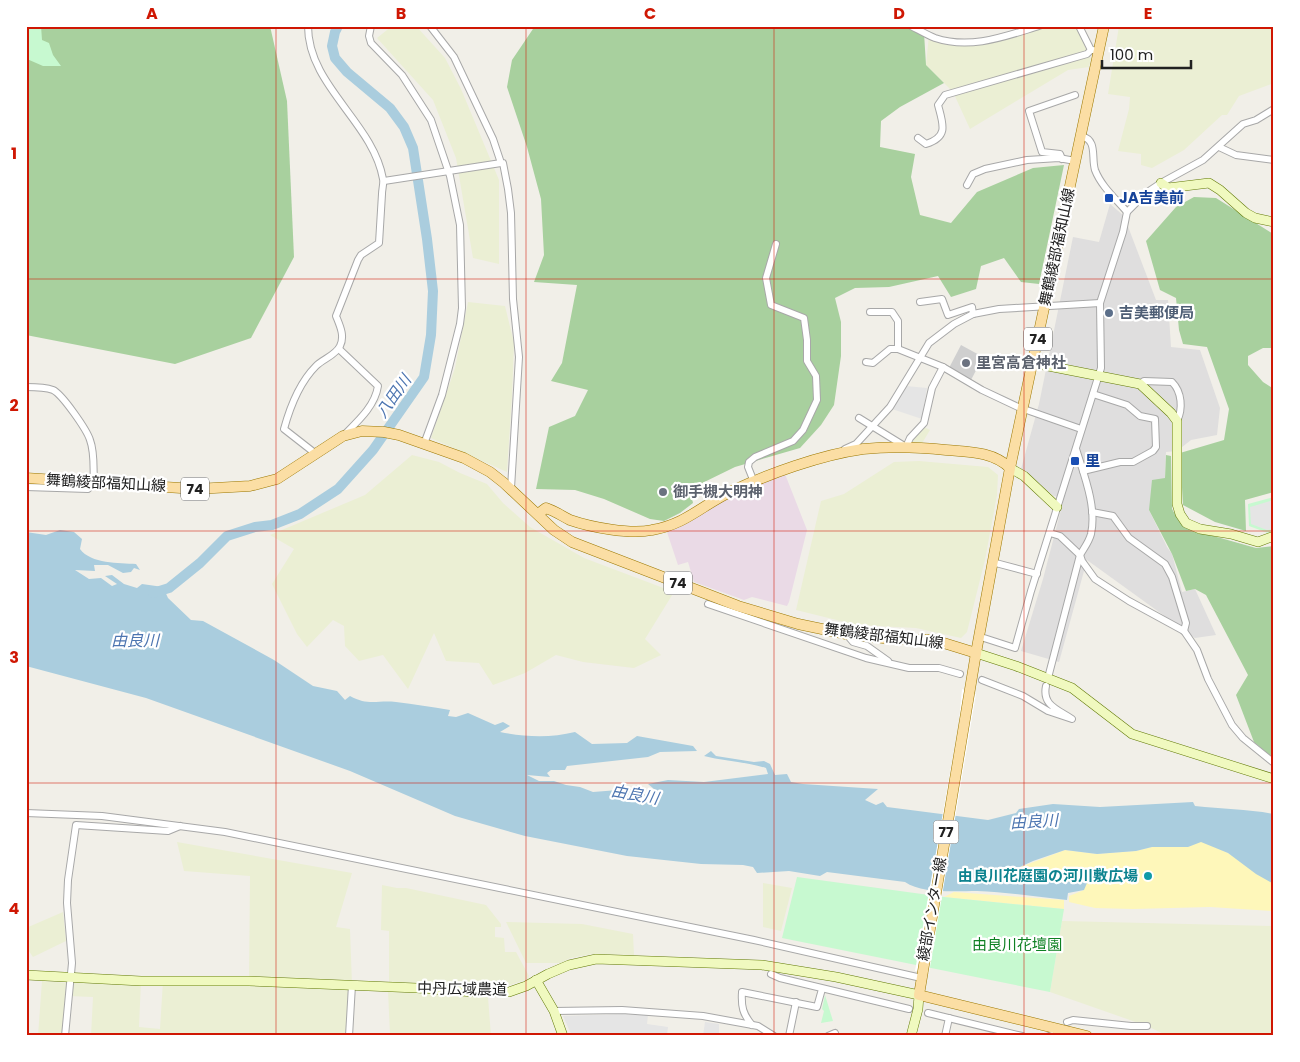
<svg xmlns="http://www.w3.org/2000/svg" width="1300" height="1062" font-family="Poppins,'Noto Sans JP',sans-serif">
<rect width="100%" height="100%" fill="#f1efe8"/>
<path fill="#dfdede" d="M 1110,204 L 1124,216 L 1156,300 L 1168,300 L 1171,347 L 1200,350 L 1220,408 L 1217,435 L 1191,440 L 1177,451 L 1166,452 L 1165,478 L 1149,510 L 1167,547 L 1172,554 L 1182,592 L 1195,589 L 1216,635 L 1195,638 L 1087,560 L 1059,662 L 1021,651 L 1043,579 L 1064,498 L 1054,496 L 1021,469 L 1039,404 L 1073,237 L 1099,242 Z"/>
<path fill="#eadae6" d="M 785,474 L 807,530 L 789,602 L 787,606 L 752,597 L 744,600 L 694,582 L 688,562 L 678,565 L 666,529 L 727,496 Z"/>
<path fill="#cfcfcf" d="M 961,345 L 983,357 L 971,380 L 949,368 Z"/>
<g fill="#ebefd4">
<path d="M 392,26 L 416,26 L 445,58 L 461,89 L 499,180 L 499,264 L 473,258 L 456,158 L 433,100 L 377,38 Z"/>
<path d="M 1042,26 L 1076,26 L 1091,59 L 1089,67 L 1068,70 L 970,129 L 953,92 L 926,65 L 929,35 L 964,43 Z"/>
<path d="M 1119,26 L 1274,26 L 1274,83 L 1239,96 L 1227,115 L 1222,115 L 1184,150 L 1152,168 L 1141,165 L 1141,154 L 1118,151 L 1129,109 L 1130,97 L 1108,94 Z"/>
<path d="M 468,302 L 505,306 L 514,343 L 512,396 L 507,472 L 431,438 L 455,368 Z"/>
<path d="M 922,426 L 930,430 L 921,445 L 908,445 Z"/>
<path d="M 412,455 L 439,462 L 460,473 L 487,484 L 503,503 L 530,527 L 584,558 L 674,592 L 645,639 L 661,655 L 634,668 L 583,662 L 556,655 L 525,673 L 493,685 L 479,663 L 446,661 L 434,633 L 408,689 L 383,655 L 359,661 L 345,646 L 344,626 L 333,620 L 307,647 L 297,634 L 272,584 L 294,549 L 270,535 L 365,495 Z"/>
<path d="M 919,461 L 988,467 L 998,475 L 997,495 L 985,560 L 967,632 L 961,638 L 916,628 L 857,625 L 796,610 L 821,501 L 844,494 L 894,462 Z"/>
<path d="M 177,842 L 352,873 L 336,927 L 350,929 L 352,985 L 350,1036 L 91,1036 L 93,997 L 68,996 L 70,978 L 141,981 L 139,1027 L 160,1029 L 163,981 L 249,981 L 250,876 L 184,871 Z"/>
<path d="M 763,883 L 792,888 L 781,931 L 763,927 Z"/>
<path d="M 382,885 L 397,888 L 406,888 L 486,905 L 501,924 L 501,927 L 495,927 L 495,937 L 504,938 L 505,952 L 516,952 L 529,976 L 528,979 L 504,987 L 389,983 L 389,931 L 381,930 Z"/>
<path d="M 63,912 L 66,941 L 33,957 L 29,951 L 26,952 L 26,928 Z"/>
<path d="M 1062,921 L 1274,926 L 1274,1036 L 1168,1036 L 1147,1026 L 1050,992 Z"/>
<path d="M 506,922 L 582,924 L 633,934 L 634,955 L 592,954 L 570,958 L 562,963 L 526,963 Z"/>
<path d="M 42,981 L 66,983 L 64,1036 L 38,1036 Z"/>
<path d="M 388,991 L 488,997 L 491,1036 L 354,1036 L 354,1034 L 390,1034 Z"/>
</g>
<g fill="#a8d09e">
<path d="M 26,26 L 270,26 L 287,101 L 294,257 L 251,338 L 175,364 L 26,335 Z"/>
<path d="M 535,26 L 907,26 L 924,33 L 926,65 L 944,83 L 900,107 L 881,121 L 880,147 L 915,154 L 911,177 L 920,215 L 951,223 L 977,192 L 1033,168 L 1064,165 L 1039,284 L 1021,282 L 1004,258 L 981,266 L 976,289 L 951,297 L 938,276 L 889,287 L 855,288 L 835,298 L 841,322 L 841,356 L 834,405 L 821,425 L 800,448 L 735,467 L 690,489 L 693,503 L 680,513 L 664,521 L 650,519 L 604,499 L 575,490 L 536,489 L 549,427 L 575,416 L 588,390 L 551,381 L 562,363 L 577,285 L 534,282 L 544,255 L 541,199 L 527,147 L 507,87 L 512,60 Z"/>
<path d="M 1194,197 L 1216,198 L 1273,234 L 1274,232 L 1274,348 L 1263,348 L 1248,356 L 1248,365 L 1263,382 L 1274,389 L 1274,492 L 1245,500 L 1246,531 L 1215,522 L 1183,505 L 1180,453 L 1224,440 L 1229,409 L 1207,347 L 1183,344 L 1179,330 L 1176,298 L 1160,290 L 1146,241 L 1176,207 Z"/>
<path d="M 1166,455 L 1171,456 L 1172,509 L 1179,521 L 1192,530 L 1256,548 L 1274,546 L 1274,759 L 1254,742 L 1236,695 L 1248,675 L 1206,595 L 1195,589 L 1186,591 L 1172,554 L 1149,510 L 1152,480 L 1165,478 Z"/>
</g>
<g fill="#fef7ba">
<path d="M 1201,841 L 1228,853 L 1274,884 L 1274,911 L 1210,907 L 1133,909 L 1095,908 L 1069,902 L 1069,896 L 1084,890 L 1082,880 L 1056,883 L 1038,877 L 1010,871 L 1065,850 L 1097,854 L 1136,851 L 1152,847 L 1188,847 Z"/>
<path d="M 954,892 L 1064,900 L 1064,909 L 944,897 Z"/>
</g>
<g fill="#c7f9d0">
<path d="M 26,26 L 41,26 L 42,40 L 49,43 L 53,55 L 61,66 L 43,66 L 27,59 Z"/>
<path d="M 1274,497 L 1274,531 L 1268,533 L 1249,526 L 1248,504 Z"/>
<path d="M 797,877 L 944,897 L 1064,909 L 1050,992 L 782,938 Z"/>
<path d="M 825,995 L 833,1021 L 821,1023 L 824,1011 L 822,1009 Z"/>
</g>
<g fill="#e5e5e5">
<path d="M 906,386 L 927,388 L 922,419 L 892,409 Z"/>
<path d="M 1274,500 L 1274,529 L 1267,530 L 1251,524 L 1250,507 Z"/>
<path d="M 622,1014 L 648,1015 L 647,1024 L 668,1027 L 667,1035 L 677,1036 L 572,1036 L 563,1016 Z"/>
<path d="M 705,1022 L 719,1024 L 719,1036 L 703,1036 Z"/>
</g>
<path fill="#aacdde" d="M 60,530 L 74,532 L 82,539 L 80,549 C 91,564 119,563 136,564 L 140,570 L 134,568 L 131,572 L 123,573 L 108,565 L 94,565 L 95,571 L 75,570 L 89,579 L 101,578 L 112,586 L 117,584 L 105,576 L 112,575 L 124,584 L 137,588 L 142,584 L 163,587 L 168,598 L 191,620 L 203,621 L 274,660 L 313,686 L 337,691 L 345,700 L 350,696 C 368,706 377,700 396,702 C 414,704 432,707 450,710 L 448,716 L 456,717 L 468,713 L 495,725 L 503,722 L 510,726 L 500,732 C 525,737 551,738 575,732 L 592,744 L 627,743 L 637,736 L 693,746 L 697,751 L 660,752 L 648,757 L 567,766 L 565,770 L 551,770 L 547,773 L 550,777 L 527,775 L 539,781 L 554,781 L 566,785 L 580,787 L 593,792 L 631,789 L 653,797 L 660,794 L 648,784 L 668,780 L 704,782 L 768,774 L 766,768 C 746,762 724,761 704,756 L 711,751 L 716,756 L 754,762 L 764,761 L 770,764 L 775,775 L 787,774 L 791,782 L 803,784 L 878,789 L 865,800 L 876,805 L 883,802 L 887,807 L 988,820 L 1016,813 L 1019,809 L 1053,804 L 1100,807 L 1193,802 L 1195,806 C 1222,809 1248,809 1274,814 L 1274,884 L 1256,874 L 1228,853 L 1201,842 L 1188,847 L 1152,847 L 1136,851 L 1097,854 L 1065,850 L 1033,861 L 1011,871 L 1022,876 L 1038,877 L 1056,883 L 1082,880 L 1087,883 L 1084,890 L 1068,893 L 1067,900 C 1037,897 1007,892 977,891 C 957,891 922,894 905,882 L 827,872 L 820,876 L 789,871 L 757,873 L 753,867 L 743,865 L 701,864 L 627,856 L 525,836 L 455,816 L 350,771 L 146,698 L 26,666 L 26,532 L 46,535 Z"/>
<path fill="#fff" d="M 962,689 L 976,694 L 929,973 L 915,971 L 959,722 Z"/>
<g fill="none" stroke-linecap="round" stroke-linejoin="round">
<path stroke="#aacdde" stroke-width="10" d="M 153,593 L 169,588 L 200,563 L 227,536 L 255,527 L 272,525 L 300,514 L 338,489 L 373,450 L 424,377 L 431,335 L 433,291 L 427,239 L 413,148 L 404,127 L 390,108 L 347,72 L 335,58 L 332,46 L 335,32 L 338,26"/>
<g stroke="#a8a8a8" stroke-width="8">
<g id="street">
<path d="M 308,26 C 308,86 373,122 383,179 C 384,183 382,189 382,194 C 381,210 380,227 379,243 L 361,255 L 358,260 L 336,316 C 340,326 345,336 340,346 C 336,355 323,359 316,366 C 300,382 290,407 284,429 L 316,454"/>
<path d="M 371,26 L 369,36 L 371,43 L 402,75 L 431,120 L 450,176 L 460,225 L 462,308 L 460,324 L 442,395 L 424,444"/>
<path d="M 430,26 L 454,57 L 493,139 L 501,163 L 503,163 L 508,189 L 511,213 L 513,299 L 519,357 L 511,488"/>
<path d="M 911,26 C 919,30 927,35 935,38 C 971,50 1006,36 1039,26"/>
<path d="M 1079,26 L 1091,50 L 1093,50"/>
<path d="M 1081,136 C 1098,140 1091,157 1095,170 C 1101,186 1116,199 1127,212"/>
<path d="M 918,138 L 926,144 C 949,137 943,124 938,105 L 945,95 L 1087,54 L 1091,50"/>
<path d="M 1219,147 L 1236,155 L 1274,160"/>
<path d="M 1062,159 L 1060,154 L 1042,152 L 1029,111 L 1075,95"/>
<path d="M 384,181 L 501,163"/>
<path d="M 967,185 L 973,174 L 985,169 L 1027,160 L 1059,158 L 1075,161"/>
<path d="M 920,302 L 942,299 L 948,315 L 972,307 L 973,314"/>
<path d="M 870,312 L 892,312 L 898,321 L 898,349"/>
<path d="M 339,349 L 378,386 C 375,406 358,421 345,434"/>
<path d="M 866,362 L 873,363 L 890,349 L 898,349 L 943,367 L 982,390 L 1018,407 L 1081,429"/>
<path d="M 1140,384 L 1144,381 L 1172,382 C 1182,392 1183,409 1177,421"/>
<path d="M 26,387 C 35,387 45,387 53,390 C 62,394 87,430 90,440 C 95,453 93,470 94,483 L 88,489 L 26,487"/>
<path d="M 859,418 L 906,447 L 910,438 L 924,423 L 932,388 L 943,367"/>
<path d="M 845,449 L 856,444 L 890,407 L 929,343 L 954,324 L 973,314 L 999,309 L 1100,303"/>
<path d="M 1083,471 L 1120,462 L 1133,462 L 1153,451 L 1156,447 L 1155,419 L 1140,416 L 1127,405 L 1093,394"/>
<path d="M 754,482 L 748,467 L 749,462 L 755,457 L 793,441 L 803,430 L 817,400 L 816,376 L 807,361 L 807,340 L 804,318 L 771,305 L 766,278 L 776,244"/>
<path d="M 1092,512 L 1113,516 L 1129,538 L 1165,564 L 1172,577 L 1186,623 L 1184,631"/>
<path d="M 1050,533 L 1060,536 L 1080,555 L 1082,561 L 1095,579 L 1129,601 L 1184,631 L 1197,650 L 1208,679 L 1232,725 L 1243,738 L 1274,763"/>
<path d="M 992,562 L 1037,574"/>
<path d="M 708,604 L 866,658 L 909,668 L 939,668 L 960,674"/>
<path d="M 847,635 L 853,642 L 867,646 L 888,661"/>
<path d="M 984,638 L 1015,648 L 1031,591 L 1101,368 L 1100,303 L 1123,232 L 1127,212 L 1146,193 L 1161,183 L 1203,160 L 1243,124 L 1256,120 L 1274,109"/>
<path d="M 1049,674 L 1080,555 C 1084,548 1089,542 1091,534 C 1097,507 1084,475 1076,449"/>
<path d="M 982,680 L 1023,696 L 1048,711 L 1072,719 C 1057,709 1042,705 1046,686"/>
<path d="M 26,813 L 102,816 L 225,832 L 754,940 L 917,977"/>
<path d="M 771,974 L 780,978 L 909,1009"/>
<path d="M 554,1011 L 622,1010 L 703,1016 L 758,1026 L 774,1036"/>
<path d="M 928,1013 L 1022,1036"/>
<path d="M 1067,1022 L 1073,1020 L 1131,1026 L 1147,1026"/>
<path d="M 752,1025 C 743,1014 741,1007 742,992 L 817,1007 L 822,989"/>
<path d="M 65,1036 L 72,963 L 67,903 L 68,880 L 76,825 L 168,831 L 180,826"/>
<path d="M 349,1036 L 352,985"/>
<path d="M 789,1036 L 796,1002"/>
<path d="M 828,1036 L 835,1033"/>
<path d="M 945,1036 L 949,1018"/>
<path d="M 1049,1036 L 1052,1035"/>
</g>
</g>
<g stroke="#627a07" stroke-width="10">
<g id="secondary">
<path d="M 1161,183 L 1168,188 L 1209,183 L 1220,190 L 1246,213 L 1255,218 L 1274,222"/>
<path d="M 1033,363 L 1140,384 L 1171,413 L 1177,421 L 1177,504 L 1180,514 L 1186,523 L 1200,529 L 1231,534 L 1258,542 L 1274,536"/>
<path d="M 1010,468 L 1024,476 L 1057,507"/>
<path d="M 976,653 L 1016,666 L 1072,688 L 1132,734 L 1274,779"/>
<path d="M 26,975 L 141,981 L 249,981 L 417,988 L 475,992 L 509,992 L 526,986 L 548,974 L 569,965 L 596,959 L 762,965 L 836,977 L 919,995 L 918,1009 L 911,1036"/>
<path d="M 536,980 L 554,1011 L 563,1036"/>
</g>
</g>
<g stroke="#9c7802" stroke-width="11">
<g id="primary">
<path d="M 26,478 L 196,489 L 250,486 L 277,479 L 343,436 L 362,431 L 384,432 L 399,435 L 464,458 L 490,472 L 504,483 L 554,530 L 572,542 L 738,606 L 798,624 L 846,634 L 892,639 L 934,640 L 976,653"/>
<path d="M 538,514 L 546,508 C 555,511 562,516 570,520 C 590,527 631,535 652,530 C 686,524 701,506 730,492 C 768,474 820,455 863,449 C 890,446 919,447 946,450 C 968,452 992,451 1010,468"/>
<path d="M 1087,1036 L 919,995 L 976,653 L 1010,468 L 1104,26"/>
</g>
</g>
<use href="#street" stroke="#fff" stroke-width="6"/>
<use href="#secondary" stroke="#f0f9bf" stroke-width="9"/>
<use href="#primary" stroke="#fbdea4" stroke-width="10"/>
</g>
<path fill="none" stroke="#cf1703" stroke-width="1" stroke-opacity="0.55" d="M 276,26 L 276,1036M 526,26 L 526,1036M 774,26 L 774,1036M 1024,26 L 1024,1036M 26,279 L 1274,279M 26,531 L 1274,531M 26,783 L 1274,783"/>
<g fill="#1a4fb4" stroke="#fff" stroke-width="2">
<rect x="1104" y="193" width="10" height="10" rx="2.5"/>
<rect x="1070" y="456" width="10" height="10" rx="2.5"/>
</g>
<circle fill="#5c6f8a" stroke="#fff" stroke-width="2" cx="1109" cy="313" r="5"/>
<g fill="#6b7280" stroke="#fff" stroke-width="2">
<circle cx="966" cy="363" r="5"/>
<circle cx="663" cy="492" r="5"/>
</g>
<circle fill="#0f9aa8" stroke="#fff" stroke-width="2" cx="1148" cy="876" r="5"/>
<g text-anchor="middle" stroke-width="4.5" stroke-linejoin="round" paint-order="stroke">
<g fill="#fff" stroke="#646464" stroke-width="1">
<rect x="1024" y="327.5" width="28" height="23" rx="4"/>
<rect x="181" y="477.5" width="28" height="23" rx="4"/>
<rect x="664" y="571.5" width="28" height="23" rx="4"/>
<rect x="933.5" y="820.5" width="25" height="23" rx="4"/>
</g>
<g font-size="14" font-weight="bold" fill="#212121">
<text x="1038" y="344">74</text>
<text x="195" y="494">74</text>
<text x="678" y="588">74</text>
<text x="946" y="837">77</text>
</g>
<g font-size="15" font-weight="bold" fill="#164399" stroke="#fff" text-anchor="start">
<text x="1119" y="203">JA吉美前</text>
<text x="1085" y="466">里</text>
</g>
<g font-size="15" fill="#212121" stroke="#fff">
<text transform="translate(1057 247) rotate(-78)" y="5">舞鶴綾部福知山線</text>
<text transform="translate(106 483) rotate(3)" y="5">舞鶴綾部福知山線</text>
<text transform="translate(884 636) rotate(7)" y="5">舞鶴綾部福知山線</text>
<text transform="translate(932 909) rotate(-80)" y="5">綾部インター線</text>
<text transform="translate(462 989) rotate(1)" y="5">中丹広域農道</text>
</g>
<g font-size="15" font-weight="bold" fill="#4e5e75" stroke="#fff" text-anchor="start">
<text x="1119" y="318">吉美郵便局</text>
</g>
<g font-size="15" font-weight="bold" fill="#5b616d" stroke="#fff" text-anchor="start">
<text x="976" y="368">里宮高倉神社</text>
<text x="673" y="497">御手槻大明神</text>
</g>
<g font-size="15" font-weight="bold" fill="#0d838f" stroke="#fff" text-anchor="end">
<text x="1138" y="881">由良川花庭園の河川敷広場</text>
</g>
<g font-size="15" fill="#0e8123" stroke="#fff">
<text x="1017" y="950">由良川花壇園</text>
</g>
<g font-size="16" font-style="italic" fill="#4e76b1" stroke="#fff">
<text transform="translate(393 396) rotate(-55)" y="6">八田川</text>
<text x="135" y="646">由良川</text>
<text transform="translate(635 794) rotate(10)" y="6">由良川</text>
<text transform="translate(1034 821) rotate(-3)" y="6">由良川</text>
</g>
</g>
<rect width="1300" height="1062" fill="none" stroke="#ffffff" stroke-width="55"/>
<path d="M1102 60v8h89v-8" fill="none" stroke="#212121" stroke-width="2.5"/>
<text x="1110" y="60" font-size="15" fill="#212121" stroke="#ffffff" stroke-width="4" paint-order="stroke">100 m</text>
<rect x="28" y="28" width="1244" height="1006" fill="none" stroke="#cf1703" stroke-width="2"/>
<g font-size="16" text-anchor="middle" font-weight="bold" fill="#cf1703">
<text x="152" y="19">A</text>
<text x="401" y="19">B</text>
<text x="650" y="19">C</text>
<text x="899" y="19">D</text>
<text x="1148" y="19">E</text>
<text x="14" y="159">1</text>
<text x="14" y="411">2</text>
<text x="14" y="663">3</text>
<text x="14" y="914">4</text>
</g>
</svg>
